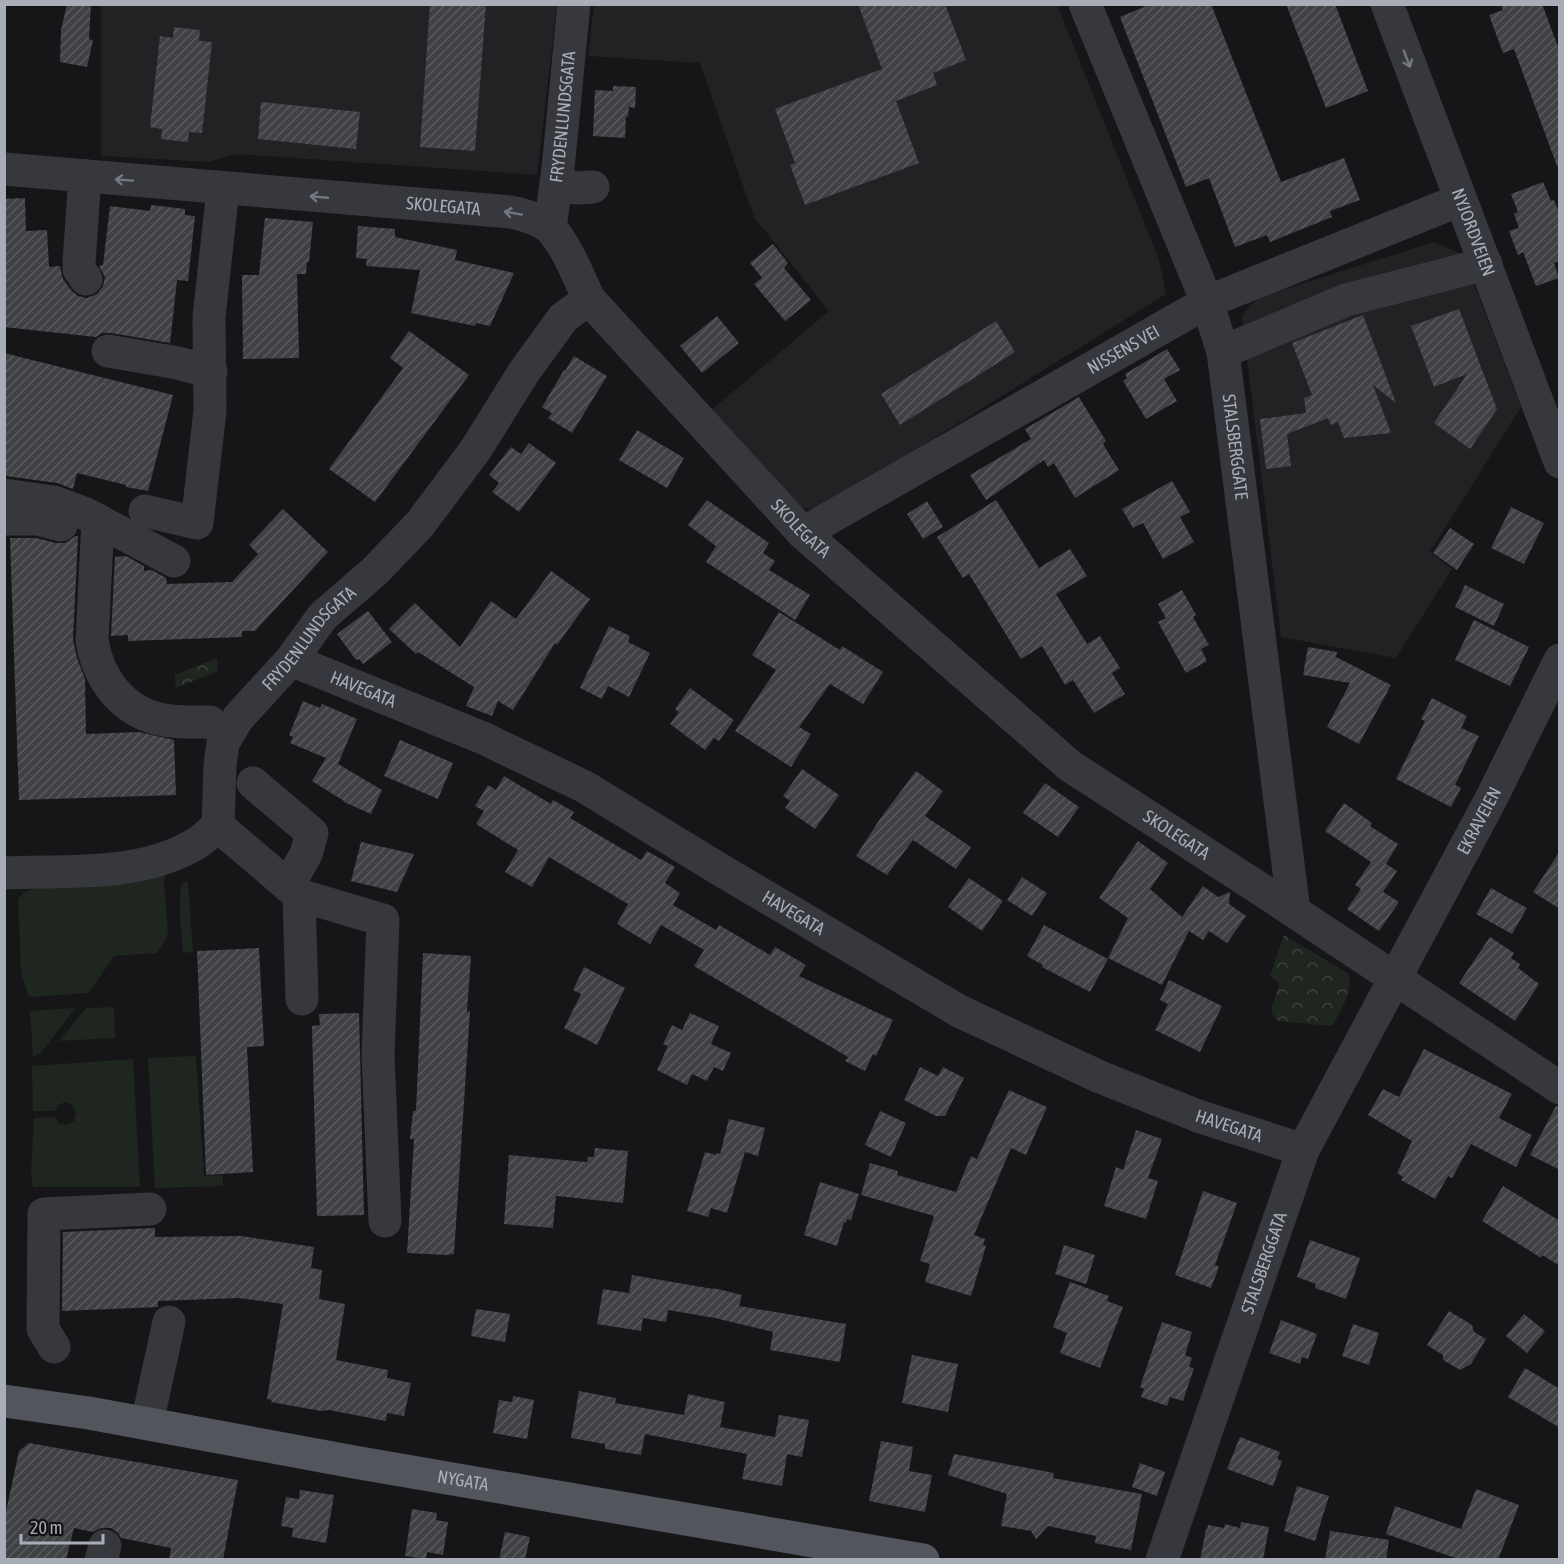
<svg xmlns="http://www.w3.org/2000/svg" width="1564" height="1564" font-family="'Asap Condensed',sans-serif">
<defs>
<pattern id="park-crowns" width="20" height="18" patternUnits="userSpaceOnUse" patternTransform="scale(1.5)"><rect width="20" height="18" fill="#1e261f"/><path d="M2 6a3 3 0 1 1 6 0M12 15a3 3 0 1 1 6 0" fill="none" stroke="#3c433d"/></pattern>
<pattern id="building-hatch" width="6" height="6" patternUnits="userSpaceOnUse" patternTransform="scale(1.5)"><rect width="6" height="6" fill="#404145"/><path d="M-1 1l2-2M0 6l6-6M5 7l2-2" fill="none" stroke="#595a5e"/></pattern>
</defs>
<rect width="100%" height="100%" fill="#161618"/>
<g fill="#222225">
<path d="M 101,5 L 557,5 L 537,175 L 235,154 L 209,162 L 101,156 Z"/>
<path d="M 594,5 L 1057,5 L 1159,260 L 1166,294 L 825,506 L 814,509 L 793,507 L 709,412 L 829,311 L 754,217 L 700,63 L 588,56 Z"/>
<path d="M 1434,242 L 1463,255 L 1521,407 L 1430,552 L 1452,569 L 1396,658 L 1281,637 L 1242,317 L 1249,306 L 1260,297 Z"/>
</g>
<g fill="#1e261f">
<path d="M 166,872 L 164,879 L 168,935 L 157,953 L 114,956 L 89,993 L 29,997 L 21,973 L 18,899 L 23,893 L 35,888 Z"/>
<path d="M 183,882 L 188,882 L 193,952 L 183,953 C 182,935 176,897 183,882 Z"/>
<path d="M 114,1007 L 115,1038 L 59,1041 L 86,1008 Z"/>
<path d="M 75,1008 L 40,1054 L 33,1057 L 30,1011 Z"/>
<path d="M 196,1056 L 204,1176 L 223,1175 L 223,1186 L 155,1188 L 148,1058 Z"/>
<path d="M 133,1059 L 140,1187 L 33,1187 L 31,1172 L 34,1118 L 55,1117 L 59,1123 L 67,1125 L 74,1121 L 76,1112 L 72,1105 L 66,1102 L 58,1105 L 55,1111 L 33,1111 L 32,1066 Z"/>
</g>
<g fill="url(#park-crowns)">
<path d="M 217,658 L 218,671 L 176,688 L 175,675 Z"/>
<path d="M 1284,935 L 1349,974 C 1352,993 1341,1011 1332,1026 L 1278,1021 L 1271,1012 L 1279,983 L 1270,976 Z"/>
</g>
<g fill="url(#building-hatch)">
<path d="M 67,4 L 91,4 L 89,39 L 93,40 L 87,67 L 60,62 L 61,30 Z"/>
<path d="M 430,4 L 486,4 L 475,151 L 420,147 Z"/>
<path d="M 858,4 L 945,4 L 966,60 L 933,73 L 937,85 L 896,101 L 919,163 L 805,205 L 790,165 L 795,163 L 775,109 L 882,69 Z"/>
<path d="M 1151,4 L 1211,4 L 1281,182 L 1344,158 L 1360,200 L 1330,211 L 1332,217 L 1270,242 L 1267,235 L 1235,247 L 1209,178 L 1186,187 L 1120,17 Z"/>
<path d="M 1286,4 L 1335,4 L 1368,91 L 1326,108 Z"/>
<path d="M 1501,4 L 1542,4 L 1560,52 L 1560,166 L 1557,166 L 1514,49 L 1503,53 L 1489,15 L 1503,10 Z"/>
<path d="M 174,27 L 200,30 L 199,41 L 212,42 L 202,133 L 189,132 L 188,142 L 161,139 L 162,129 L 150,127 L 160,36 L 173,38 Z"/>
<path d="M 613,86 L 636,87 L 635,108 L 629,107 L 628,117 L 626,116 L 625,138 L 593,136 L 595,90 L 613,91 Z"/>
<path d="M 261,102 L 360,112 L 356,149 L 258,139 Z"/>
<path d="M 1543,182 L 1551,201 L 1554,200 L 1560,215 L 1560,260 L 1554,263 L 1559,278 L 1536,286 L 1523,252 L 1518,255 L 1509,231 L 1519,228 L 1514,214 L 1518,212 L 1511,194 Z"/>
<path d="M 25,198 L 26,231 L 47,230 L 49,267 L 60,266 L 63,279 L 71,290 L 78,296 L 87,298 L 97,294 L 103,286 L 105,277 L 99,266 L 103,265 L 110,206 L 150,211 L 151,205 L 185,209 L 185,215 L 195,216 L 188,281 L 177,280 L 170,343 L 111,333 L 102,333 L 96,337 L 4,327 L 4,199 Z"/>
<path d="M 265,218 L 313,222 L 309,262 L 307,262 L 306,274 L 297,274 L 299,358 L 243,359 L 242,275 L 259,275 Z"/>
<path d="M 358,226 L 395,229 L 395,237 L 457,250 L 455,260 L 514,273 L 490,326 L 476,323 L 475,326 L 411,313 L 420,270 L 366,266 L 367,259 L 356,258 Z"/>
<path d="M 773,244 L 788,263 L 784,268 L 811,300 L 785,321 L 754,284 L 762,278 L 750,263 Z"/>
<path d="M 1459,309 L 1497,409 L 1470,449 L 1434,423 L 1467,374 L 1434,387 L 1411,326 Z"/>
<path d="M 1363,315 L 1396,403 L 1373,385 L 1391,433 L 1344,438 L 1338,422 L 1331,425 L 1328,418 L 1287,434 L 1291,466 L 1266,469 L 1260,419 L 1306,413 L 1304,398 L 1312,395 L 1292,343 Z"/>
<path d="M 717,316 L 739,343 L 702,373 L 680,346 Z"/>
<path d="M 996,321 L 1015,352 L 900,425 L 881,394 Z"/>
<path d="M 409,331 L 469,375 L 375,502 L 329,469 L 403,368 L 390,358 Z"/>
<path d="M 1167,349 L 1180,370 L 1164,379 L 1177,401 L 1146,419 L 1123,381 L 1127,378 L 1125,374 Z"/>
<path d="M 4,353 L 173,395 L 148,491 L 126,487 L 126,485 L 77,473 L 73,489 L 57,483 L 6,476 Z"/>
<path d="M 574,356 L 607,376 L 572,433 L 548,418 L 552,413 L 542,407 L 564,370 L 565,371 Z"/>
<path d="M 1079,397 L 1106,441 L 1103,444 L 1119,470 L 1075,498 L 1054,463 L 1048,467 L 1044,460 L 986,500 L 970,475 L 1031,439 L 1025,429 Z"/>
<path d="M 637,430 L 684,458 L 667,488 L 619,460 Z"/>
<path d="M 529,443 L 556,463 L 519,512 L 492,492 L 499,483 L 489,475 L 511,447 L 521,454 Z"/>
<path d="M 1172,481 L 1190,512 L 1180,517 L 1194,542 L 1163,559 L 1143,523 L 1133,528 L 1122,509 Z"/>
<path d="M 707,500 L 769,543 L 763,553 L 775,561 L 769,570 L 810,595 L 795,620 L 706,562 L 716,546 L 688,525 Z"/>
<path d="M 996,500 L 1039,568 L 1070,549 L 1087,576 L 1056,594 L 1087,644 L 1100,636 L 1120,668 L 1112,673 L 1125,694 L 1094,713 L 1073,680 L 1065,685 L 1042,646 L 1021,659 L 969,574 L 963,578 L 937,537 Z"/>
<path d="M 927,501 L 943,527 L 923,539 L 907,514 Z"/>
<path d="M 1511,507 L 1544,523 L 1524,564 L 1491,548 Z"/>
<path d="M 283,509 L 328,552 L 255,631 L 242,631 L 242,637 L 128,641 L 128,635 L 111,636 L 115,557 L 126,556 L 144,566 L 144,571 L 152,570 L 166,578 L 167,584 L 232,582 L 258,554 L 249,545 Z"/>
<path d="M 1450,528 L 1474,544 L 1457,570 L 1433,553 Z"/>
<path d="M 76,536 L 78,536 L 73,639 L 77,658 L 85,679 L 86,734 L 139,732 L 174,740 L 176,795 L 19,800 L 10,538 L 36,538 L 56,543 L 65,543 Z"/>
<path d="M 551,571 L 590,599 L 557,645 L 555,643 L 513,710 L 498,701 L 492,716 L 466,706 L 474,687 L 418,652 L 416,654 L 389,629 L 415,603 L 460,647 L 491,601 L 516,619 Z"/>
<path d="M 1465,585 L 1504,604 L 1494,626 L 1455,607 Z"/>
<path d="M 1182,590 L 1196,615 L 1193,617 L 1209,645 L 1201,649 L 1207,661 L 1186,673 L 1158,622 L 1166,618 L 1158,604 Z"/>
<path d="M 368,611 L 392,642 L 363,664 L 359,659 L 356,660 L 337,634 Z"/>
<path d="M 779,612 L 840,650 L 842,646 L 883,672 L 863,704 L 830,684 L 799,727 L 811,734 L 791,767 L 735,731 L 776,670 L 752,655 Z"/>
<path d="M 1474,620 L 1529,647 L 1510,686 L 1455,660 Z"/>
<path d="M 609,626 L 630,636 L 628,642 L 650,653 L 629,697 L 608,686 L 602,699 L 580,688 Z"/>
<path d="M 1308,647 L 1337,652 L 1336,657 L 1391,685 L 1359,744 L 1327,727 L 1350,683 L 1303,675 Z"/>
<path d="M 690,688 L 734,720 L 719,741 L 714,738 L 705,750 L 670,724 L 679,712 L 675,709 Z"/>
<path d="M 1432,698 L 1467,716 L 1461,728 L 1479,736 L 1455,785 L 1461,788 L 1451,807 L 1396,779 L 1425,721 L 1421,719 Z"/>
<path d="M 303,701 L 320,708 L 322,704 L 357,719 L 338,764 L 382,790 L 371,814 L 344,802 L 344,801 L 312,781 L 326,758 L 290,743 L 293,737 L 289,735 Z"/>
<path d="M 400,740 L 453,763 L 438,799 L 384,776 Z"/>
<path d="M 802,769 L 839,795 L 815,829 L 785,808 L 790,801 L 783,796 Z"/>
<path d="M 916,771 L 943,791 L 925,816 L 971,847 L 956,869 L 913,840 L 887,875 L 856,856 L 880,819 Z"/>
<path d="M 504,776 L 551,804 L 553,800 L 574,812 L 570,818 L 641,860 L 647,851 L 675,867 L 665,883 L 680,893 L 673,905 L 716,930 L 719,925 L 770,955 L 775,947 L 806,965 L 799,976 L 893,1020 L 876,1056 L 873,1054 L 865,1071 L 845,1061 L 848,1057 L 694,966 L 704,950 L 661,925 L 650,944 L 617,924 L 628,904 L 549,857 L 532,887 L 505,872 L 518,850 L 476,824 L 484,811 L 475,806 L 488,785 L 496,790 Z"/>
<path d="M 1045,783 L 1079,807 L 1058,837 L 1023,813 Z"/>
<path d="M 1344,803 L 1372,823 L 1370,826 L 1398,844 L 1386,864 L 1397,871 L 1383,892 L 1399,902 L 1379,931 L 1347,909 L 1361,889 L 1355,885 L 1371,862 L 1325,831 Z"/>
<path d="M 1138,841 L 1168,863 L 1150,889 L 1182,917 L 1203,886 L 1218,897 L 1230,892 L 1229,904 L 1246,916 L 1227,943 L 1209,931 L 1203,940 L 1189,931 L 1162,985 L 1108,958 L 1128,918 L 1099,898 Z"/>
<path d="M 361,842 L 414,854 L 397,892 L 351,881 Z"/>
<path d="M 1560,851 L 1560,909 L 1533,892 Z"/>
<path d="M 1022,877 L 1047,893 L 1032,916 L 1007,900 Z"/>
<path d="M 969,878 L 1003,901 L 982,931 L 948,907 Z"/>
<path d="M 1491,888 L 1527,908 L 1512,934 L 1476,914 Z"/>
<path d="M 1044,925 L 1108,959 L 1090,992 L 1042,967 L 1043,965 L 1027,956 Z"/>
<path d="M 1490,937 L 1514,953 L 1511,958 L 1520,964 L 1518,968 L 1539,984 L 1515,1021 L 1459,983 Z"/>
<path d="M 259,948 L 264,1046 L 247,1047 L 253,1172 L 206,1175 L 197,951 Z"/>
<path d="M 423,953 L 471,956 L 467,1012 L 470,1011 L 454,1254 L 446,1255 L 407,1253 L 414,1139 L 410,1139 L 413,1111 L 416,1111 Z"/>
<path d="M 584,967 L 625,988 L 597,1045 L 564,1028 L 581,994 L 573,990 Z"/>
<path d="M 1169,980 L 1222,1006 L 1200,1052 L 1155,1030 L 1168,1004 L 1160,1000 Z"/>
<path d="M 359,1013 L 364,1215 L 317,1216 L 312,1026 L 320,1025 L 319,1014 Z"/>
<path d="M 690,1013 L 719,1026 L 711,1044 L 731,1053 L 723,1071 L 714,1067 L 707,1081 L 692,1074 L 687,1085 L 657,1070 L 668,1046 L 663,1044 L 672,1025 L 682,1030 Z"/>
<path d="M 1424,1049 L 1512,1094 L 1499,1118 L 1532,1135 L 1516,1167 L 1471,1144 L 1452,1178 L 1448,1176 L 1435,1199 L 1401,1180 L 1403,1177 L 1397,1173 L 1412,1141 L 1368,1115 L 1383,1089 L 1399,1097 Z"/>
<path d="M 920,1067 L 938,1076 L 943,1067 L 964,1078 L 945,1116 L 936,1116 L 904,1100 Z"/>
<path d="M 1009,1090 L 1047,1107 L 1026,1155 L 1011,1148 L 974,1235 L 985,1239 L 983,1245 L 986,1246 L 971,1296 L 925,1282 L 930,1264 L 920,1261 L 934,1216 L 861,1195 L 870,1163 L 898,1171 L 897,1175 L 956,1192 L 971,1156 L 977,1159 Z"/>
<path d="M 1556,1106 L 1560,1107 L 1560,1170 L 1530,1155 Z"/>
<path d="M 880,1111 L 906,1123 L 891,1157 L 865,1145 Z"/>
<path d="M 729,1119 L 765,1128 L 758,1156 L 745,1152 L 727,1213 L 711,1208 L 708,1217 L 687,1211 L 705,1152 L 716,1155 L 717,1153 L 720,1154 Z"/>
<path d="M 1136,1130 L 1162,1139 L 1148,1178 L 1158,1181 L 1146,1219 L 1104,1206 L 1116,1167 L 1123,1170 Z"/>
<path d="M 595,1148 L 628,1151 L 623,1203 L 556,1196 L 553,1228 L 504,1224 L 509,1155 L 587,1162 L 588,1157 L 594,1157 Z"/>
<path d="M 820,1182 L 859,1194 L 851,1220 L 847,1219 L 846,1223 L 844,1222 L 837,1246 L 804,1235 Z"/>
<path d="M 1503,1186 L 1560,1221 L 1560,1266 L 1542,1255 L 1541,1258 L 1482,1221 Z"/>
<path d="M 1203,1191 L 1237,1203 L 1215,1265 L 1219,1267 L 1211,1288 L 1175,1275 Z"/>
<path d="M 155,1228 L 155,1237 L 241,1236 L 314,1247 L 311,1268 L 322,1270 L 319,1299 L 345,1304 L 336,1360 L 388,1370 L 387,1378 L 411,1383 L 404,1416 L 387,1413 L 386,1421 L 329,1410 L 321,1411 L 271,1402 L 272,1400 L 267,1399 L 283,1304 L 239,1298 L 158,1301 L 158,1307 L 62,1311 L 63,1232 Z"/>
<path d="M 1310,1240 L 1360,1258 L 1346,1299 L 1315,1288 L 1316,1284 L 1297,1277 Z"/>
<path d="M 1064,1245 L 1095,1255 L 1086,1284 L 1055,1274 Z"/>
<path d="M 632,1275 L 713,1289 L 713,1288 L 742,1295 L 739,1306 L 846,1324 L 840,1362 L 770,1350 L 773,1332 L 715,1318 L 668,1310 L 666,1322 L 643,1318 L 641,1331 L 597,1324 L 603,1289 L 629,1293 Z"/>
<path d="M 1070,1282 L 1109,1296 L 1107,1301 L 1123,1307 L 1100,1368 L 1060,1353 L 1067,1333 L 1053,1327 Z"/>
<path d="M 476,1309 L 510,1314 L 505,1342 L 471,1336 Z"/>
<path d="M 1449,1311 L 1472,1325 L 1474,1332 L 1486,1339 L 1471,1364 L 1460,1370 L 1443,1360 L 1443,1355 L 1427,1345 Z"/>
<path d="M 1524,1314 L 1545,1331 L 1527,1353 L 1506,1336 Z"/>
<path d="M 1281,1320 L 1317,1334 L 1308,1359 L 1302,1357 L 1300,1364 L 1269,1353 Z"/>
<path d="M 1162,1322 L 1192,1332 L 1185,1355 L 1192,1358 L 1189,1367 L 1194,1368 L 1183,1401 L 1170,1397 L 1167,1406 L 1141,1397 L 1144,1389 L 1140,1387 Z"/>
<path d="M 1353,1324 L 1379,1333 L 1369,1365 L 1342,1356 Z"/>
<path d="M 912,1355 L 958,1364 L 948,1412 L 902,1403 Z"/>
<path d="M 1525,1368 L 1560,1389 L 1560,1428 L 1508,1397 Z"/>
<path d="M 579,1391 L 616,1398 L 615,1403 L 684,1415 L 688,1394 L 725,1402 L 720,1427 L 775,1437 L 779,1415 L 809,1420 L 802,1457 L 787,1454 L 782,1486 L 742,1479 L 747,1454 L 645,1434 L 641,1455 L 605,1449 L 605,1444 L 571,1438 Z"/>
<path d="M 513,1396 L 534,1400 L 527,1439 L 493,1433 L 499,1400 L 512,1402 Z"/>
<path d="M 1240,1437 L 1280,1452 L 1277,1459 L 1282,1461 L 1273,1486 L 1227,1469 Z"/>
<path d="M 881,1441 L 913,1447 L 909,1471 L 932,1475 L 925,1512 L 869,1501 Z"/>
<path d="M 29,1443 L 238,1480 L 223,1560 L 169,1560 L 171,1548 L 121,1538 L 118,1533 L 111,1528 L 101,1528 L 93,1532 L 74,1528 L 66,1560 L 4,1560 L 4,1521 L 19,1451 Z"/>
<path d="M 954,1454 L 1054,1473 L 1053,1478 L 1142,1494 L 1131,1550 L 1095,1543 L 1096,1536 L 1048,1526 L 1036,1539 L 1031,1531 L 1001,1526 L 1007,1494 L 948,1475 Z"/>
<path d="M 1140,1463 L 1165,1472 L 1157,1496 L 1132,1487 Z"/>
<path d="M 1297,1486 L 1329,1496 L 1315,1541 L 1284,1531 Z"/>
<path d="M 1476,1489 L 1519,1505 L 1498,1560 L 1461,1560 L 1386,1534 L 1395,1506 L 1461,1529 Z"/>
<path d="M 300,1490 L 334,1495 L 326,1543 L 292,1537 L 293,1528 L 281,1526 L 286,1497 L 299,1499 Z"/>
<path d="M 412,1509 L 437,1513 L 436,1520 L 448,1522 L 443,1555 L 427,1552 L 426,1559 L 405,1556 Z"/>
<path d="M 1241,1522 L 1269,1527 L 1263,1560 L 1200,1560 L 1206,1529 L 1207,1530 L 1208,1525 L 1224,1528 L 1225,1524 L 1240,1528 Z"/>
<path d="M 1330,1531 L 1389,1540 L 1386,1560 L 1325,1560 Z"/>
<path d="M 505,1532 L 530,1537 L 525,1560 L 499,1560 Z"/>
</g>
<g fill="none" stroke-linecap="round" stroke-linejoin="round">
<g stroke="#37383d" stroke-width="33">
<path id="s1" d="M 1085,4 L 1207,302 L 1223,352 L 1294,911"/>
<path id="s2" d="M 1387,4 L 1560,462"/>
<path id="s3" d="M 4,169 L 511,212 C 524,215 540,219 550,228 C 566,244 579,278 589,299 L 803,533 L 1070,766 L 1274,898 L 1560,1088"/>
<path d="M 85,176 L 79,263 L 79,269 L 86,279"/>
<path d="M 556,184 L 576,188 L 593,187"/>
<path id="s4" d="M 550,228 L 558,169 L 574,4"/>
<path d="M 108,351 L 178,363 L 211,372"/>
<path d="M 1223,352 L 1346,300 L 1486,264"/>
<path d="M 4,495 L 54,502 L 86,514 L 174,561"/>
<path d="M 145,511 L 197,523 L 210,411 L 209,317 L 223,189"/>
<path d="M 4,519 L 38,519 L 61,525"/>
<path d="M 98,520 L 92,640 C 98,679 123,713 164,720 C 179,723 195,722 210,722"/>
<path id="s5" d="M 803,533 L 1207,302 L 1460,200"/>
<path id="s6" d="M 291,660 L 483,738 L 585,787 L 719,869 L 959,1011 L 1100,1077 L 1198,1116 L 1303,1150"/>
<path d="M 253,783 L 312,833 L 306,854 L 288,886"/>
<path d="M 218,826 L 299,895 L 383,920 L 378,1055 L 385,1221"/>
<path id="s7" d="M 4,873 C 67,870 140,878 197,843 C 204,839 211,831 218,826 L 220,765 L 223,743 L 238,718 L 291,660 L 323,616 L 375,571 L 420,524 L 476,449 L 524,372 L 563,318 L 589,299"/>
<path d="M 299,895 L 302,999"/>
<path d="M 54,1347 L 43,1329 L 44,1214 L 150,1209"/>
<path d="M 147,1423 L 169,1322"/>
<path d="M 101,1560 L 105,1546"/>
<path id="s8" d="M 1162,1560 L 1303,1150 L 1491,799 L 1560,660"/>
</g>
<path stroke="#53555c" stroke-width="33" id="s9" d="M 4,1401 L 89,1413 L 354,1462 L 923,1560"/>
</g>
<defs><path id="oneway-shaft" d="M-6 0H5M1.5-3L5.5 0L1.5 3" fill="none" stroke-width="1.6" stroke-linecap="round" stroke-linejoin="round" transform="scale(1.5)"/></defs>
<g stroke="#757881">
<use href="#oneway-shaft" transform="translate(1407 59) rotate(69)"/>
<use href="#oneway-shaft" transform="translate(124 180) rotate(-176)"/>
<use href="#oneway-shaft" transform="translate(319 197) rotate(-175)"/>
<use href="#oneway-shaft" transform="translate(513 213) rotate(-170)"/>
</g>
<g text-anchor="middle" stroke-width="5" stroke-linejoin="round" paint-order="stroke">
<g font-size="18" fill="#a8adb8" stroke="#111113">
<text dy="6" stroke="none"><textPath href="#s4" startOffset="112">FRYDENLUNDSGATA</textPath></text>
<text dy="6" stroke="none"><textPath href="#s3" startOffset="441">SKOLEGATA</textPath></text>
<text dy="6" stroke="none"><textPath href="#s2" startOffset="244">NYJORDVEIEN</textPath></text>
<text dy="6" stroke="none"><textPath href="#s5" startOffset="369">NISSENS VEI</textPath></text>
<text dy="6" stroke="none"><textPath href="#s1" startOffset="470">STALSBERGGATE</textPath></text>
<text dy="6" stroke="none"><textPath href="#s3" startOffset="945">SKOLEGATA</textPath></text>
<text dy="6" stroke="none"><textPath href="#s7" startOffset="444">FRYDENLUNDSGATA</textPath></text>
<text dy="6" stroke="none"><textPath href="#s6" startOffset="78">HAVEGATA</textPath></text>
<text dy="6" stroke="none"><textPath href="#s8" startOffset="807">EKRAVEIEN</textPath></text>
<text dy="6" stroke="none"><textPath href="#s3" startOffset="1431">SKOLEGATA</textPath></text>
<text dy="6" stroke="none"><textPath href="#s6" startOffset="564">HAVEGATA</textPath></text>
<text dy="6" stroke="none"><textPath href="#s6" startOffset="1050">HAVEGATA</textPath></text>
<text dy="6" stroke="none"><textPath href="#s8" startOffset="314">STALSBERGGATA</textPath></text>
<text dy="6" stroke="none"><textPath href="#s9" startOffset="466">NYGATA</textPath></text>
</g>
</g>
<rect width="1564" height="1564" fill="none" stroke="#a8adb8" stroke-width="12"/>
<path d="M21 1534v9h82v-9" fill="none" stroke="#a8adb8" stroke-width="3"/>
<text x="30" y="1534" font-size="18" fill="#a8adb8" stroke="#111113" stroke-width="4.5" paint-order="stroke">20 m</text>
</svg>
